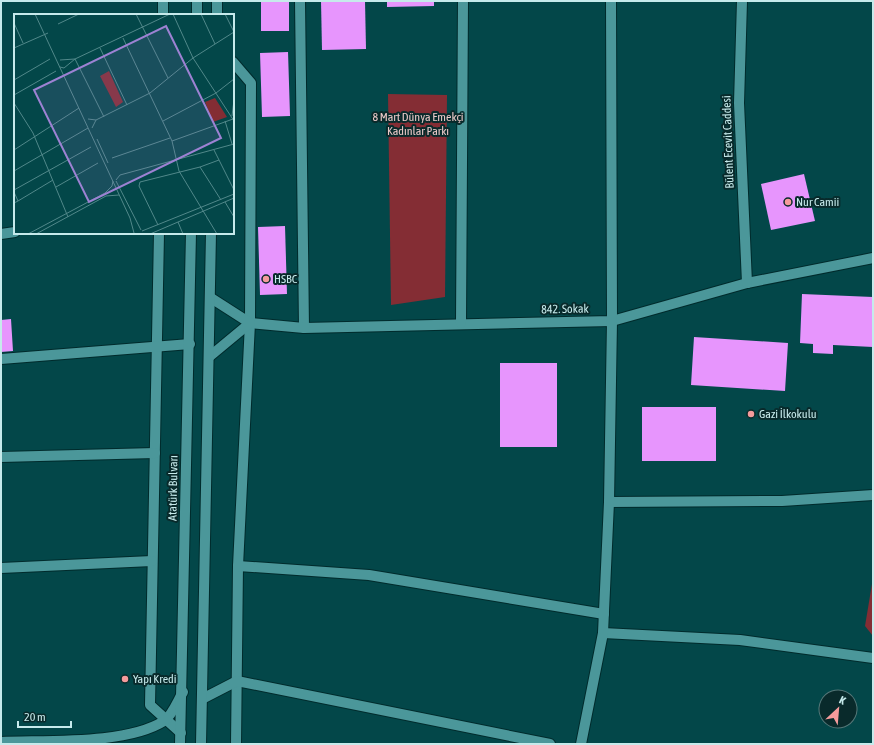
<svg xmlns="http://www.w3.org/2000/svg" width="874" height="745" font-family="'Asap Condensed',sans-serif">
<rect width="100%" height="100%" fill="#034749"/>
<g fill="#842d34">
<path d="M 388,94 L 447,95 L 445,297 L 391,305 Z"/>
<path d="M 873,578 L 873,636 L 865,626 Z"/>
</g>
<g fill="#e795fd">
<rect x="261" y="1" width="28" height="30"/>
<path d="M 321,1 L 365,1 L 366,49 L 322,50 Z"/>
<path d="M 387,1 L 434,1 L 434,6 L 387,7 Z"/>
<path d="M 288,52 L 290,116 L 262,117 L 260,53 Z"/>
<path d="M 804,174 L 815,221 L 771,230 L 761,184 Z"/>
<path d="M 285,226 L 287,294 L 260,295 L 258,227 Z"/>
<path d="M 802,294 L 873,297 L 873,347 L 833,345 L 833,354 L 813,353 L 813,344 L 800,343 Z"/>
<path d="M 11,319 L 13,351 L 1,352 L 1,320 Z"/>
<path d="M 694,337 L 788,343 L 785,391 L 691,385 Z"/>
<rect x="500" y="363" width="57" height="84"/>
<rect x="642" y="407" width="74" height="54"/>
</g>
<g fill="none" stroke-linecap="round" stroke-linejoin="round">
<g stroke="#002b2c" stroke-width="12">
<g id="service">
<path d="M 163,15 L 163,1"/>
<path d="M 233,62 L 251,83 L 250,323 L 238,566 L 236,744"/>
<path d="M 159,233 L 150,705 L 181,733"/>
</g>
</g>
<g stroke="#002b2c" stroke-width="12">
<g id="minor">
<path d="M 300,1 L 304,328"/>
<path d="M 1,234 L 15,232"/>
<path d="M 250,323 L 304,328 L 612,321 L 747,283 L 873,258"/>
<path d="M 461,323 L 463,1"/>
<path d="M 1,359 L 190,344"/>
<path d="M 1,457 L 155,453"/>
<path d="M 609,502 L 782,501 L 873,495"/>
<path d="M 238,566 L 369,575 L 604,614"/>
<path d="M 1,568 L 152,561"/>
<path d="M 603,633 L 740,640 L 873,658"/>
<path d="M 202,699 L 237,681 L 550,744"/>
<path d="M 1,742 C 46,740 126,745 164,721 C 172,716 178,700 183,692"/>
<path d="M 581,744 L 603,633 L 609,502 L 612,321 L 611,1"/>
</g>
</g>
<g stroke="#002b2c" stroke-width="12">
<path id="tertiary" d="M 742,1 L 739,103 L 747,283"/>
</g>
<g stroke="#002b2c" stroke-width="12">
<g id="secondary">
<path d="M 197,15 L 197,1"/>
<path d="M 217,15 L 217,1"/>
<path d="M 209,357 L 250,323 L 211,298"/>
<path d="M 180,744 L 191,233"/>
<path d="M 201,744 L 211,233"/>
</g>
</g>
<use href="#service" stroke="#4b979a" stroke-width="10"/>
<use href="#minor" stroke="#4b979a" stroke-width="10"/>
<use href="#tertiary" stroke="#4b979a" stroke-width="10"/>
<use href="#secondary" stroke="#4b979a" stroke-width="10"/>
</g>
<g fill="#f59b9c" stroke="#092a2b" stroke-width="1.5">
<circle cx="788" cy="202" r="4"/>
<circle cx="266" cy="279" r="4"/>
<circle cx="751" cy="414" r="4"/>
<circle cx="125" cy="679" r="4"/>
</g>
<g text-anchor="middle" stroke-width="4" stroke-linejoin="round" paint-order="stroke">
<g font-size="12" fill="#ebc9c8" stroke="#092a2b">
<text x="418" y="121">8 Mart Dünya Emekçi<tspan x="418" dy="14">Kadınlar Parkı</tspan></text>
</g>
<g font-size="12" fill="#c6eaeb" stroke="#092a2b">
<text transform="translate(728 142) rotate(-92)" y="4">Bülent Ecevit Caddesi</text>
<text transform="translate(565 309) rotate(-1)" y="4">842. Sokak</text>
<text transform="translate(173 488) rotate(-89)" y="4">Atatürk Bulvarı</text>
</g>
<g font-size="12" fill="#c6eaeb" stroke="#092a2b" text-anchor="start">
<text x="796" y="206">Nur Camii</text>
<text x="274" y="283">HSBC</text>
<text x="759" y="418">Gazi İlkokulu</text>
<text x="133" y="683">Yapı Kredi</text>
</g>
</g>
<g transform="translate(14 14)">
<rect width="220" height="220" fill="#034749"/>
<path d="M 95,57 L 109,88 L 102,93 L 86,62 ZM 201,84 L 213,103 L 199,108 L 191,88 Z" fill="#842d34"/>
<path fill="none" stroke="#51888a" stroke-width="1" d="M 21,0 L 116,204 L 120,219M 122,0 L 154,64M 159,0 L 179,44 L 220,107M 187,0 L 201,30M 211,0 L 220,18M 0,9 L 9,29M 44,10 L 65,0M 109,24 L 158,127 L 165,157 L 203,220M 0,34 L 34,19M 86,34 L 113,91M 46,46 L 61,45M 46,53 L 50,54 L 61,45M 0,66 L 36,45M 0,81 L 42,57M 0,89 L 19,119 L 54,203M 218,102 L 220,86M 90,103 L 61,45 L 156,0M 74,105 L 82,106 L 78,114M 82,106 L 136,79 L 179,44 L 220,18M 149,107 L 202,79 L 220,65M 211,107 L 218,130M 83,125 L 94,149M 158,127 L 219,105M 0,136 L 65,94M 200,136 L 220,176M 98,144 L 156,124M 186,153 L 207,186M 0,157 L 74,114M 102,166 L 106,161 L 220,130M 102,167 L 127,216M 42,173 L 84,149M 0,176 L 77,133M 0,178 L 4,187 L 0,189M 4,187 L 39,166M 211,188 L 220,203M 164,208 L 169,220M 144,211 L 125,172 L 126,168 L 186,153 L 205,146M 128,217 L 220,180M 14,220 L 91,179 L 98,172 L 99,167M 22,220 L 92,182 L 105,181M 136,220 L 220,184"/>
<path fill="#9d82d3" fill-opacity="0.15" stroke="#9d82d3" stroke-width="2" d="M 152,12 L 207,124 L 75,188 L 20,76 Z"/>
<rect width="220" height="220" fill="none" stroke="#c6eaeb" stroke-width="2"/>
</g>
<rect width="874" height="745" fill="none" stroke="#c6eaeb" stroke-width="4"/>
<g transform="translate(838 709) rotate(26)"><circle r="19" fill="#092a2b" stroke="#557778"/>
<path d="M0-3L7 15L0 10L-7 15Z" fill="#f59b9c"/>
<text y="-6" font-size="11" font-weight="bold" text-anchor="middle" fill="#c6eaeb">K</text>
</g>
<path d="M18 721v6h53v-6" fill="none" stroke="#c6eaeb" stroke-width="2"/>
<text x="24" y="721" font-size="12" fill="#c6eaeb" stroke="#092a2b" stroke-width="3" paint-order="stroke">20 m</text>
</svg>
